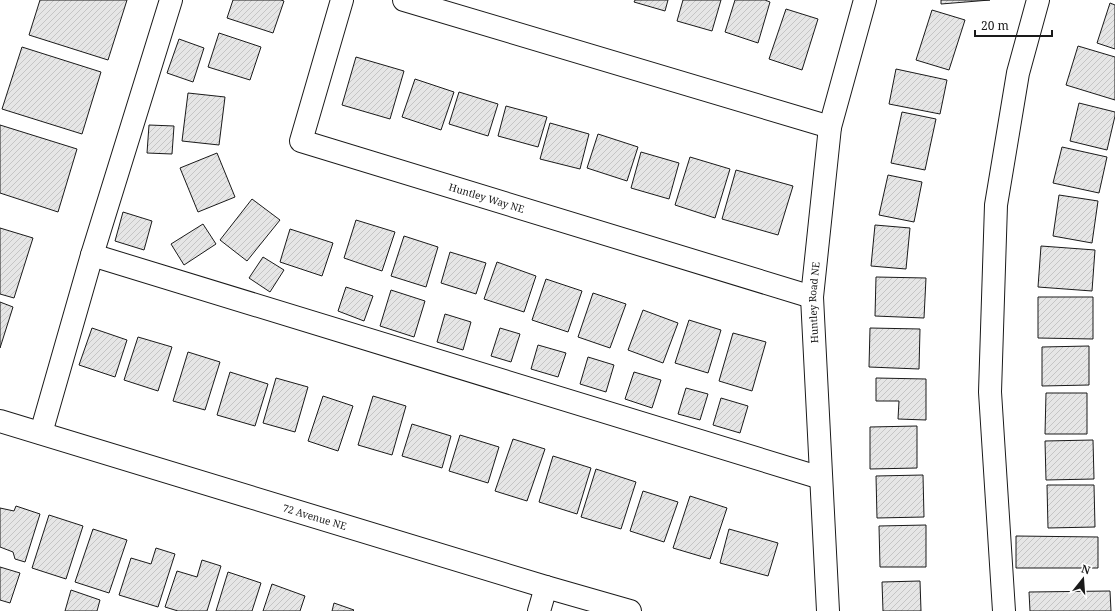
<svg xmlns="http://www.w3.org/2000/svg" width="1115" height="611" font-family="'Noto Serif',serif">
<defs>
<pattern id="building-hatch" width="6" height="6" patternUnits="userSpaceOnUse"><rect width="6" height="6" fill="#e6e6e6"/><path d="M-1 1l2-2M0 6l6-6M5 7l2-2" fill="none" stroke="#c5c5c5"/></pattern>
</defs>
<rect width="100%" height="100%" fill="#fff"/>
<g fill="url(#building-hatch)" stroke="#1a1a1a">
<path d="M 40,0 L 127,0 L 108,60 L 29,35 Z"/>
<path d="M 233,0 L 281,0 L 284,1 L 273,33 L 227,18 Z"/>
<path d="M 635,0 L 668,0 L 665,11 L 634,2 Z"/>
<path d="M 683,0 L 721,0 L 712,31 L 677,21 Z"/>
<path d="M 735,0 L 765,0 L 770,2 L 758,43 L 725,32 Z"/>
<path d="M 941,0 L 990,0 L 941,4 Z"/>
<path d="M 1110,3 L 1115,5 L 1115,49 L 1097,43 Z"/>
<path d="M 786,9 L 818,19 L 802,70 L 769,59 Z"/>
<path d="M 932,10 L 965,20 L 949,70 L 916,60 Z"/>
<path d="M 219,33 L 261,47 L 250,80 L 208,67 Z"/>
<path d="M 179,39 L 204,48 L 193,82 L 167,73 Z"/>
<path d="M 1078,46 L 1115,57 L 1115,100 L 1066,85 Z"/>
<path d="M 22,47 L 101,72 L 82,134 L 2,109 Z"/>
<path d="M 356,57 L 404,71 L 390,119 L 342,105 Z"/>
<path d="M 896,69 L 947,80 L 940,114 L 889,104 Z"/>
<path d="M 415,79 L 454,92 L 441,130 L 402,117 Z"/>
<path d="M 459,92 L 498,104 L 488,136 L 449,124 Z"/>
<path d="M 188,93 L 225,97 L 219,145 L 182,141 Z"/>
<path d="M 1079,103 L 1115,112 L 1115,116 L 1107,150 L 1070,141 Z"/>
<path d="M 506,106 L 547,117 L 538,147 L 498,136 Z"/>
<path d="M 902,112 L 936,119 L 925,170 L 891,163 Z"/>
<path d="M 550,123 L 589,134 L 580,169 L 540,159 Z"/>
<path d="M 0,125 L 77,149 L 58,212 L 0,193 Z"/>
<path d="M 149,125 L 174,126 L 172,154 L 147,153 Z"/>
<path d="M 598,134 L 638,147 L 627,181 L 587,168 Z"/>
<path d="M 1062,147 L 1107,157 L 1099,193 L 1053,183 Z"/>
<path d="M 641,152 L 679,163 L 669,199 L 631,188 Z"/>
<path d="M 217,153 L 235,197 L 198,212 L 180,168 Z"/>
<path d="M 690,157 L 730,169 L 715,218 L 675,205 Z"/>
<path d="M 736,170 L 793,186 L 778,235 L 722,219 Z"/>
<path d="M 888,175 L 922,182 L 914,222 L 879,215 Z"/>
<path d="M 1059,195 L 1098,201 L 1092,243 L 1053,236 Z"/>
<path d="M 252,199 L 280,220 L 247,261 L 220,240 Z"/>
<path d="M 123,212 L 152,221 L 144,250 L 115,241 Z"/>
<path d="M 356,220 L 395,232 L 382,271 L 344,258 Z"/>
<path d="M 203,224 L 216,244 L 184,265 L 171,244 Z"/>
<path d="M 875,225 L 910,228 L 906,269 L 871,266 Z"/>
<path d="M 0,228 L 33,238 L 14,298 L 0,294 Z"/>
<path d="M 290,229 L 333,243 L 322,276 L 280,262 Z"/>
<path d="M 404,236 L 438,247 L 426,287 L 391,276 Z"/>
<path d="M 1041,246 L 1095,250 L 1092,291 L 1038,287 Z"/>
<path d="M 450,252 L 486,263 L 476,294 L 441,283 Z"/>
<path d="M 263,257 L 284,270 L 270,292 L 249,278 Z"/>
<path d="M 497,262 L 536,276 L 524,312 L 484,299 Z"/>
<path d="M 876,277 L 926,278 L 924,318 L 875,316 Z"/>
<path d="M 546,279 L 582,291 L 568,332 L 532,320 Z"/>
<path d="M 346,287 L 373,296 L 364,321 L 338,311 Z"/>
<path d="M 391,290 L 425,301 L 414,337 L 380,326 Z"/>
<path d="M 593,293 L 626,304 L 610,348 L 578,337 Z"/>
<path d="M 1038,297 L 1093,297 L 1093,339 L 1038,338 Z"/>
<path d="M 0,302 L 13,307 L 0,348 Z"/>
<path d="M 643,310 L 678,323 L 663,363 L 628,350 Z"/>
<path d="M 445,314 L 471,322 L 463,350 L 437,342 Z"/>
<path d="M 689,320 L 721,330 L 708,373 L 675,363 Z"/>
<path d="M 92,328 L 127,340 L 115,377 L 79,365 Z"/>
<path d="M 500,328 L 520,334 L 511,362 L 491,356 Z"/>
<path d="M 870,328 L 920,329 L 919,369 L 869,367 Z"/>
<path d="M 733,333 L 766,342 L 752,391 L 719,381 Z"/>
<path d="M 138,337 L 172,347 L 158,391 L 124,380 Z"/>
<path d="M 538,345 L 566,353 L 558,377 L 531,369 Z"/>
<path d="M 1089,346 L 1089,385 L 1042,386 L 1042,347 Z"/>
<path d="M 188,352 L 220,362 L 205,410 L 173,401 Z"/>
<path d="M 588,357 L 614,365 L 606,392 L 580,384 Z"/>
<path d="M 230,372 L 268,384 L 255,426 L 217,415 Z"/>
<path d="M 634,372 L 661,380 L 652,408 L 625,399 Z"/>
<path d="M 276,378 L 308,387 L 295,432 L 263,423 Z"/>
<path d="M 876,378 L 926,379 L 926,420 L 898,419 L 899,401 L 876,401 Z"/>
<path d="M 686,388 L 708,394 L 700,420 L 678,414 Z"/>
<path d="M 1046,393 L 1087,393 L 1087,434 L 1045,434 Z"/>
<path d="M 323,396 L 353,406 L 338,451 L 308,441 Z"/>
<path d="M 373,396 L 406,406 L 392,455 L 358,445 Z"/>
<path d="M 721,398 L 748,406 L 740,433 L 713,425 Z"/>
<path d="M 412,424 L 451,436 L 442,468 L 402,456 Z"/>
<path d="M 917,426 L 917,468 L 870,469 L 870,427 Z"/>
<path d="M 460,435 L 499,447 L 488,483 L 449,471 Z"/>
<path d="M 513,439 L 545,449 L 527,501 L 495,491 Z"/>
<path d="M 1093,440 L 1094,479 L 1046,480 L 1045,441 Z"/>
<path d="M 553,456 L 591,468 L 577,514 L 539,502 Z"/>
<path d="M 596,469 L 636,482 L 621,529 L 581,517 Z"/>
<path d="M 923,475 L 924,517 L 877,518 L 876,476 Z"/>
<path d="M 1047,485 L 1094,485 L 1095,527 L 1048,528 Z"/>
<path d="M 643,491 L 678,502 L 664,542 L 630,531 Z"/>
<path d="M 690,496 L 727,508 L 710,559 L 673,548 Z"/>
<path d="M 16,506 L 40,514 L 25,562 L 15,559 L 13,552 L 0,547 L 0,508 L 14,511 Z"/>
<path d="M 49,515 L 83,526 L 66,579 L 32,568 Z"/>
<path d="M 926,525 L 926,567 L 880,567 L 879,526 Z"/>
<path d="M 93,529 L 127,540 L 109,593 L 75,582 Z"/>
<path d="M 729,529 L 778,543 L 768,576 L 720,563 Z"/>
<path d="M 1016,536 L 1098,537 L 1098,568 L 1016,568 Z"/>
<path d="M 156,548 L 175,554 L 158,607 L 119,595 L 131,558 L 151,564 Z"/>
<path d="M 202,560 L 221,566 L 207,611 L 178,611 L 165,607 L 177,571 L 197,577 Z"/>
<path d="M 0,567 L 20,573 L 10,603 L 0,600 Z"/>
<path d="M 228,572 L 261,583 L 252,611 L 216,611 Z"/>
<path d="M 920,581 L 921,611 L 883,611 L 882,582 Z"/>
<path d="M 272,584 L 305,596 L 300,611 L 263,611 Z"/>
<path d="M 71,590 L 100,600 L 97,611 L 65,611 Z"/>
<path d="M 1110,591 L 1111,611 L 1030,611 L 1029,592 Z"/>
<path d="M 334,603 L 354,610 L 353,611 L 332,611 Z"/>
</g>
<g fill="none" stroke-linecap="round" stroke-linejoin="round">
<g stroke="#1a1a1a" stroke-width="24">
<g id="minor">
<path id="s1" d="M 342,0 L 301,141 L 812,297"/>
<path d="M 404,0 L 830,127"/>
<path d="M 92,255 L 821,478"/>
<path id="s2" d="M 0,421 L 546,587 L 630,611"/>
<path d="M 41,433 L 92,255 L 171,0"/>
<path d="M 539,611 L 546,587"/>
<path id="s3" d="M 828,611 L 812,297 L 830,127 L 865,0"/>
<path d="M 1004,611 L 990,392 L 996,205 L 1018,73 L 1038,0"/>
</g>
</g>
<use href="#minor" stroke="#fff" stroke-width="22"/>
</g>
<g text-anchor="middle" stroke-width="3" stroke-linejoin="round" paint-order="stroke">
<g font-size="10" fill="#1a1a1a" stroke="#fff">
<text dy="4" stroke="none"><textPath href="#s1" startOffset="341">Huntley Way NE</textPath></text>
<text dy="4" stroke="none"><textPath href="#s3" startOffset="309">Huntley Road NE</textPath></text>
<text dy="4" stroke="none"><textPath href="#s2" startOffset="329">72 Avenue NE</textPath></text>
</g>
</g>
<g transform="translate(1083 579) rotate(17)" stroke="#ffffff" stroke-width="3" paint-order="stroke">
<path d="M0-3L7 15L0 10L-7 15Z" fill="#1a1a1a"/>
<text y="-6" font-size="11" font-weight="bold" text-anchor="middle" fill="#1a1a1a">N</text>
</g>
<path d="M975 30v6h77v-6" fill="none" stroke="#1a1a1a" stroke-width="2"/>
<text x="981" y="30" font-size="12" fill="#1a1a1a" stroke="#ffffff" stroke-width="3" paint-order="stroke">20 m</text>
</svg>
